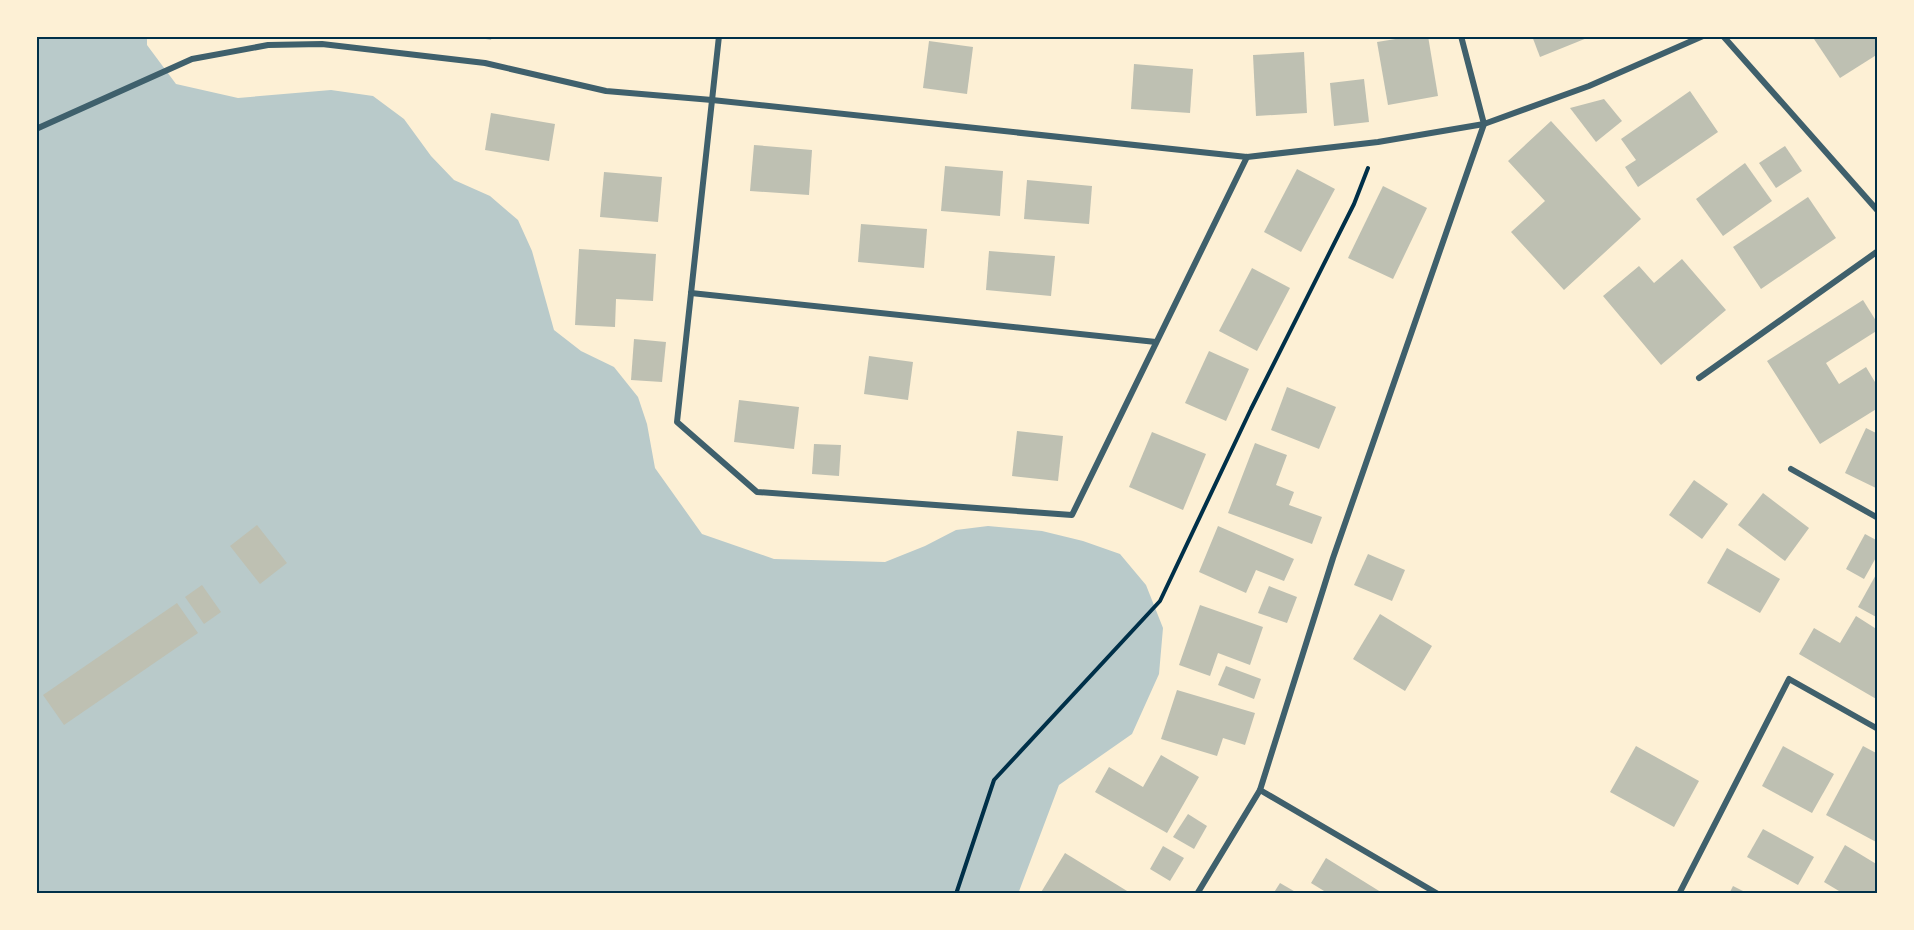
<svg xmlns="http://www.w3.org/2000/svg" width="1914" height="930" font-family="Raleway,sans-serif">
<rect width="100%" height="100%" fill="#fdf0d5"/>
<path fill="#b9caca" d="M 36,36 L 147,36 L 147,45 L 176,84 L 238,98 L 331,90 L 373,96 L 404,119 L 431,156 L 454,180 L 490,196 L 518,220 L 532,251 L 554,330 L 581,351 L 614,367 L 638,397 L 647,424 L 655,468 L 702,534 L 774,559 L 885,562 L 925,546 L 956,530 L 988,526 L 1042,531 L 1083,541 L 1120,554 L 1146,585 L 1163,628 L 1159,674 L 1132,734 L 1059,785 L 1018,894 L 36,894 Z"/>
<g fill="#bec0b2">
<path d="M 470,36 L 492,36 L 491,40 Z"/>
<path d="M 1414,36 L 1428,36 L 1438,96 L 1388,105 L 1377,42 Z"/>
<path d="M 1532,36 L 1592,36 L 1540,57 Z"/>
<path d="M 1812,36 L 1875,36 L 1878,40 L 1878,54 L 1840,78 Z"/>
<path d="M 929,41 L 973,47 L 967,94 L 923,88 Z"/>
<path d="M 1304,52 L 1307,113 L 1256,116 L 1253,55 Z"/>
<path d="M 1134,64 L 1193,69 L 1190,113 L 1131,109 Z"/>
<path d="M 1364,79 L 1369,122 L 1334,126 L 1330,83 Z"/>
<path d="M 1690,91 L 1718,132 L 1638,187 L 1625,167 L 1636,160 L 1621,139 Z"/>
<path d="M 1604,99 L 1622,121 L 1596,142 L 1570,108 Z"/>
<path d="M 491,113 L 555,124 L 549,161 L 485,150 Z"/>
<path d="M 1551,121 L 1641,219 L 1564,290 L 1511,232 L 1545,201 L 1508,161 Z"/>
<path d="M 754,145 L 812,150 L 809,195 L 750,191 Z"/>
<path d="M 1785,146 L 1802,171 L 1776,188 L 1759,163 Z"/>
<path d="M 1745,163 L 1772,201 L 1723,236 L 1696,199 Z"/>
<path d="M 945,166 L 1003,171 L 1000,216 L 941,211 Z"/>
<path d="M 1297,169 L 1335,189 L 1301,252 L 1264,232 Z"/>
<path d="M 604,172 L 662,177 L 658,222 L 600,217 Z"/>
<path d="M 1027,180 L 1092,186 L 1089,224 L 1024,219 Z"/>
<path d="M 1383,186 L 1427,208 L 1393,279 L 1348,258 Z"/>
<path d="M 1808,197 L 1836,238 L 1761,289 L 1733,247 Z"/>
<path d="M 861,224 L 927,229 L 924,268 L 858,262 Z"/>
<path d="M 579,249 L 656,254 L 653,301 L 616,299 L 615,327 L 575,325 Z"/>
<path d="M 989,251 L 1055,256 L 1051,296 L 986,290 Z"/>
<path d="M 1682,259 L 1726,310 L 1661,365 L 1603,296 L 1639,266 L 1654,283 Z"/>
<path d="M 1252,268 L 1290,288 L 1257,351 L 1219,331 Z"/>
<path d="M 1863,300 L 1878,324 L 1878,330 L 1826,363 L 1839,384 L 1866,367 L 1878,387 L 1878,408 L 1820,444 L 1767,361 Z"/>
<path d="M 634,339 L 666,342 L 662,382 L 631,380 Z"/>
<path d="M 1209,351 L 1249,369 L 1226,421 L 1185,403 Z"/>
<path d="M 869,356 L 913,362 L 908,400 L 864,394 Z"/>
<path d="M 1287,387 L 1336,407 L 1319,449 L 1271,430 Z"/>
<path d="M 739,400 L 799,407 L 794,449 L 734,442 Z"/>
<path d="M 1866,428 L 1878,434 L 1878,489 L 1845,473 Z"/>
<path d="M 1017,431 L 1063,436 L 1058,481 L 1012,476 Z"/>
<path d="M 1152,432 L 1206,454 L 1183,510 L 1129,487 Z"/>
<path d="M 1255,443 L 1287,455 L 1276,485 L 1294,492 L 1289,505 L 1322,517 L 1312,544 L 1228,513 Z"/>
<path d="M 814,444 L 841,445 L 839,476 L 812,474 Z"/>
<path d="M 1694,480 L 1728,504 L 1702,539 L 1669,515 Z"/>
<path d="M 1763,493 L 1809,528 L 1785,561 L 1738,525 Z"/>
<path d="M 257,525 L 287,563 L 260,584 L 230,546 Z"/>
<path d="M 1218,526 L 1294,559 L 1284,581 L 1256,570 L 1246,593 L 1199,572 Z"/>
<path d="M 1865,534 L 1878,541 L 1878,554 L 1864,579 L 1846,569 Z"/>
<path d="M 1727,548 L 1780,579 L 1760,613 L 1707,583 Z"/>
<path d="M 1368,554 L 1405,570 L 1392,601 L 1354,585 Z"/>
<path d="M 1878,571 L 1878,618 L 1858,607 Z"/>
<path d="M 202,585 L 221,612 L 204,624 L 185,597 Z"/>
<path d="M 1269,586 L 1297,597 L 1287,623 L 1258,613 Z"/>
<path d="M 177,603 L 198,633 L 64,725 L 43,695 Z"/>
<path d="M 1200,605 L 1263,627 L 1250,665 L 1218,653 L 1210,676 L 1179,665 Z"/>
<path d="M 1380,614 L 1432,646 L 1405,691 L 1353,659 Z"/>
<path d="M 1856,616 L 1878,630 L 1878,700 L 1799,654 L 1814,628 L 1840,643 Z"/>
<path d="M 1226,666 L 1261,679 L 1254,699 L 1218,685 Z"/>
<path d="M 1177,690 L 1255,713 L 1245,745 L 1223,738 L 1217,756 L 1161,739 Z"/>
<path d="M 1636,746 L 1699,781 L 1674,827 L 1610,792 Z"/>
<path d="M 1783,746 L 1834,774 L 1812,813 L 1762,786 Z"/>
<path d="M 1863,746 L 1878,754 L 1878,843 L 1826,815 Z"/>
<path d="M 1161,755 L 1199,777 L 1167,833 L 1095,792 L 1109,767 L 1143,787 Z"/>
<path d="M 1188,814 L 1207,826 L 1194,849 L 1173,837 Z"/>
<path d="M 1763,829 L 1814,857 L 1798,885 L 1747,857 Z"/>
<path d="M 1845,845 L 1878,865 L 1878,894 L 1844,894 L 1824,882 Z"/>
<path d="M 1163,846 L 1184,858 L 1170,881 L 1150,869 Z"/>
<path d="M 1065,853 L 1132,894 L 1040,894 Z"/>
<path d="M 1326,858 L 1384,894 L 1329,894 L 1311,883 Z"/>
<path d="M 1280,883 L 1299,894 L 1273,894 Z"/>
<path d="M 1733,886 L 1749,894 L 1729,894 Z"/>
</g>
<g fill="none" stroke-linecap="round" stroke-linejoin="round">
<path stroke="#003049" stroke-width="4" d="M 956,894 L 994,780 L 1160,601 L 1251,409 L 1354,204 L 1368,168"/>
<g stroke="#3f606c" stroke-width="6">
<path d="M 719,36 L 677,422 L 757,492 L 1072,515 L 1247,157"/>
<path d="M 1723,36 L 1878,211"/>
<path d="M 36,129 L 192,59 L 268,45 L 322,44 L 485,63 L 606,91 L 712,100 L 1247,157 L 1378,142 L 1484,124 L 1589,86 L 1703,36"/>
<path d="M 691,293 L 1156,342"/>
<path d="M 1699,378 L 1878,251"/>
<path d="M 1791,469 L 1878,518"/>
<path d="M 1260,790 L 1438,894"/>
<path d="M 1197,894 L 1260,790 L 1333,558 L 1484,124 L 1461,36"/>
<path d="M 1679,894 L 1789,679 L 1878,729"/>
</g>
</g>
<rect width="1914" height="930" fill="none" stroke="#fdf0d5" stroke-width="75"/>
<rect x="38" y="38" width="1838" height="854" fill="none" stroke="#003049" stroke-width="2"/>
</svg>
